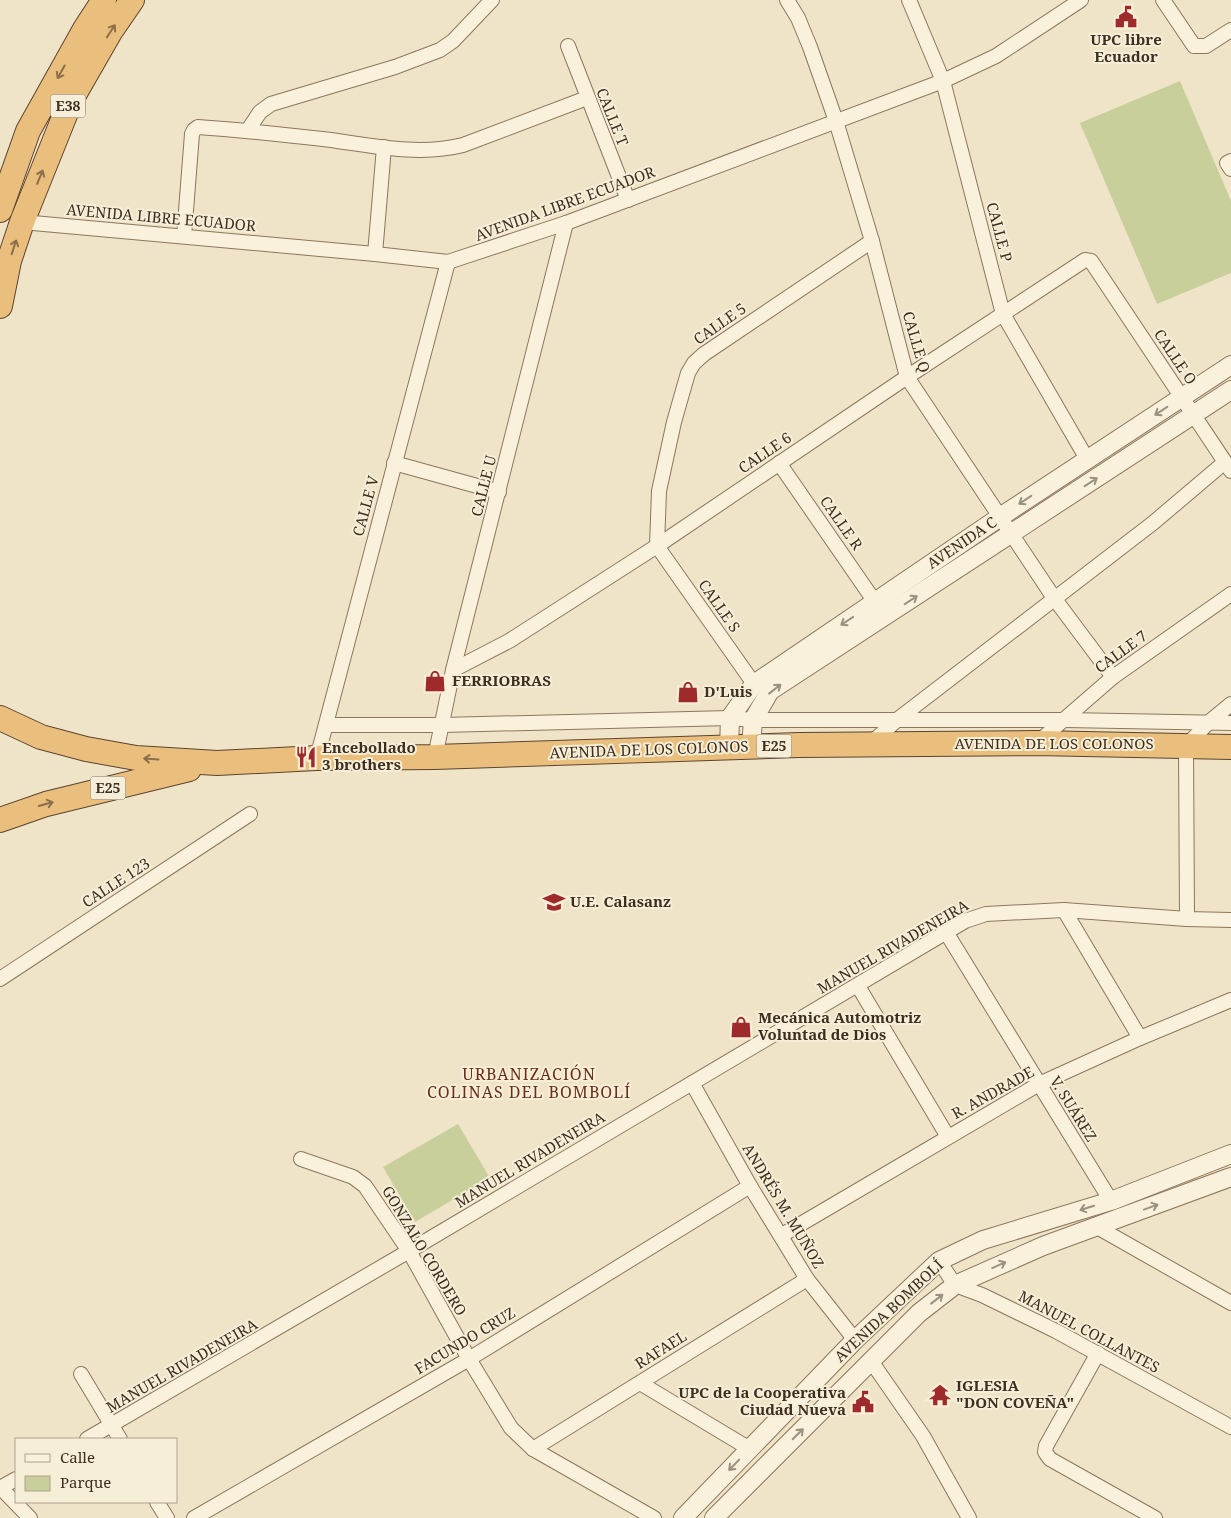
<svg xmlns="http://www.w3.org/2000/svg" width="1231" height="1518" font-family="'Noto Serif',serif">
<rect width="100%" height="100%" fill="#f0e4c8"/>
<g fill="#c9cf9b">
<path d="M 1180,81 L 1231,201 L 1231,273 L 1157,304 L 1080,123 Z"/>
<path d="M 458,1124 L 490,1178 L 415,1222 L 383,1167 Z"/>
</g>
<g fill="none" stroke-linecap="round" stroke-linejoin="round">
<g stroke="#8d765c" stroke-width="16">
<g id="minor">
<path d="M 787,0 L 798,18 L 810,47 L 836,121 L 872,241 L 907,377 L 1054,598 L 1113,677"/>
<path d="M 909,0 L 943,81 L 1003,314 L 1087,459"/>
<path d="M 1163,0 L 1194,46 L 1206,46 L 1231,30"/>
<path d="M 568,46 L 628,200"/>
<path d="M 248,130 L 260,112 L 271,104 L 395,67 L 440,50 L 453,41 L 492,0"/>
<path d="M 1231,161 L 1227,163 L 1231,169"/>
<path d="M 22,222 L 375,254 L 448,262 L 566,223 L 943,81 L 996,56 L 1081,0"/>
<path d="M 184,236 L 192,134 L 194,130 L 198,127 C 243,130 287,135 331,140 C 374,146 420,156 463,145 L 587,98"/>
<path d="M 375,254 L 384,147"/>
<path d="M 394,463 L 499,492"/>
<path d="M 779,463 L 875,602"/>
<path d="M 453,670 L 509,641 L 657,546 L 907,377 L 1085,260 L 1091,261 L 1231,471"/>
<path d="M 754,684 L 657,546 L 659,491 L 674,422 L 688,373 L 694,363 L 704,354 L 872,241"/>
<path d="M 326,725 L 442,725 L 730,718 L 753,720 L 1065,720 L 1231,723"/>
<path d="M 1037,743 L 1113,677 L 1231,594"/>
<path d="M 870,744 L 898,719 L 1153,523 L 1225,462"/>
<path d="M 435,757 L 453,670 L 566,223"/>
<path d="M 317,758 L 448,262"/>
<path d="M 1064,910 L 1140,1038"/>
<path d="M 1187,919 L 1186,746 L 1208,723 L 1231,704"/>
<path d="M 946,932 L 1111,1201"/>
<path d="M 0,979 L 250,814"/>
<path d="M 858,986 L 948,1137"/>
<path d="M 692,1083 L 750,1186 L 807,1279 L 855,1340"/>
<path d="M 301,1159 L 353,1177 L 365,1186 L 409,1251 L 469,1359 L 511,1428 L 533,1449 L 654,1518"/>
<path d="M 1097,1227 L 1231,1303"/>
<path d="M 782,1235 L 1039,1084 L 1140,1038 L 1231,1000"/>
<path d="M 939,1261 L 955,1285 L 982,1295 L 1056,1331 L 1231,1427"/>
<path d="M 1098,1353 L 1046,1446 L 1045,1452 L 1050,1459 L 1155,1518"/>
<path d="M 871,1361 L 923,1436 L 969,1518"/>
<path d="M 81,1374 L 120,1439"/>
<path d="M 640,1383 L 750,1449"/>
<path d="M 87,1439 L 409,1251 L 965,921 L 986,914 L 1064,910 L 1187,919 L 1231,920"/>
<path d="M 533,1449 L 807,1279"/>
<path d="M 0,1488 L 16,1479"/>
<path d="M 1,1488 L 30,1518"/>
<path d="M 157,1502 L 167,1518"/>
<path d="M 194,1518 L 469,1359 L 750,1186"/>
</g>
</g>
<g stroke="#8d765c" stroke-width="20">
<g id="tertiary">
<path d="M 751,747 L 753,720 L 770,691 L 1231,390"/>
<path d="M 729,748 L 730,718 L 754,684 L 1000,517 L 1231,365"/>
<path d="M 683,1518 L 855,1340 L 939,1261 L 983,1240 L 1111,1201 L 1231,1154"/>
<path d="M 714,1518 L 919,1313 L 955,1285 L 1043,1246 L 1231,1177"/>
</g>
</g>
<g stroke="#5b4430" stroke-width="26">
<g id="trunk">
<path d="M 0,210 L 28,131 L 85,29 L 104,0"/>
<path d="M 0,306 L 9,261 L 22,222 L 71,100 L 110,32 L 132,0"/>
<path d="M 0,718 L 41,737 L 86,749 L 136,758 L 217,763 L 317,758 L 435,757 L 799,745 L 1036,743 L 1231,747"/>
<path d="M 0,820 L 46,804 L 189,769"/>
</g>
</g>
<use href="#minor" stroke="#faf1dc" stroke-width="14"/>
<use href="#tertiary" stroke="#faf1dc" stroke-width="18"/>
<use href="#trunk" stroke="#eabe7c" stroke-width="24"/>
</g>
<defs><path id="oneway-shaft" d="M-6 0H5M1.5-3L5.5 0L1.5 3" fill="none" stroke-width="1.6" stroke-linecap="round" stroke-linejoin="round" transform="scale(1.25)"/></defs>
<g stroke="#8b6f49">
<use href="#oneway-shaft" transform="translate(111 31) rotate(-57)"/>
<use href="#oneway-shaft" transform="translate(61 72) rotate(119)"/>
<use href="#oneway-shaft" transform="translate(40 177) rotate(-68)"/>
<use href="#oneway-shaft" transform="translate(14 247) rotate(-72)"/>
<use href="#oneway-shaft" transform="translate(151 759) rotate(-176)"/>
<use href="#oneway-shaft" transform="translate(46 804) rotate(-16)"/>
</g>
<g stroke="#9c907e">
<use href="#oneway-shaft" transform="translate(1161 411) rotate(147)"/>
<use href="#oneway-shaft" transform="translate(1091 482) rotate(-33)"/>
<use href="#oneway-shaft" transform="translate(1025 500) rotate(147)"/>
<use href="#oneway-shaft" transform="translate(911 600) rotate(-33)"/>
<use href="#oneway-shaft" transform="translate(847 621) rotate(146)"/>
<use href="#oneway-shaft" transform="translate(775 689) rotate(-38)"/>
<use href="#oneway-shaft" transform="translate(1151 1207) rotate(-20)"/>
<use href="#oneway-shaft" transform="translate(1087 1208) rotate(163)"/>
<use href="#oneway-shaft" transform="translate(999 1265) rotate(-24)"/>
<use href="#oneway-shaft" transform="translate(937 1299) rotate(-38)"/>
<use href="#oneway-shaft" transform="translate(798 1434) rotate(-45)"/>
<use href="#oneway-shaft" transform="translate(734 1465) rotate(134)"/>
</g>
<defs>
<g id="civic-bare" transform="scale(1.725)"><path d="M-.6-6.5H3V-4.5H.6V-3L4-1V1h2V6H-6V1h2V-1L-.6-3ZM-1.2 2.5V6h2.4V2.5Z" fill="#9e2a2b" stroke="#f7eed8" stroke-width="2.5" paint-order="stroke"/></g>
<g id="shop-bare" transform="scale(1.725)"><path d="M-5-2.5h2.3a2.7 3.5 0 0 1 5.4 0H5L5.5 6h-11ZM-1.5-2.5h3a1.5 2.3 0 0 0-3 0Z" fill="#9e2a2b" stroke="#f7eed8" stroke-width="2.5" paint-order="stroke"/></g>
<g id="restaurant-bare" transform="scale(1.725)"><path d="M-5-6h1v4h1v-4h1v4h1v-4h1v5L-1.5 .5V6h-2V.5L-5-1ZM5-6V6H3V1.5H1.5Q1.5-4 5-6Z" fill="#9e2a2b" stroke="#f7eed8" stroke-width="2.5" paint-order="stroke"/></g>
<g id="school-bare" transform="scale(1.725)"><path d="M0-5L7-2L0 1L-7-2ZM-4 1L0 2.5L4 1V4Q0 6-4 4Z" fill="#9e2a2b" stroke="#f7eed8" stroke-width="2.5" paint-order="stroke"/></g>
<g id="temple-bare" transform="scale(1.725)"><path d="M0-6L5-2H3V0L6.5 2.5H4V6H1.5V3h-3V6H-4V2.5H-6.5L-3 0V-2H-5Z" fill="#9e2a2b" stroke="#f7eed8" stroke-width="2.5" paint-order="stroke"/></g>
</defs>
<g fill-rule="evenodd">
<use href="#civic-bare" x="1126" y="17"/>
<use href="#shop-bare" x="435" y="681"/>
<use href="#shop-bare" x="688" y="692"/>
<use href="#restaurant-bare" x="306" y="757"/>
<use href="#school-bare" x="554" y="902"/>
<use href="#shop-bare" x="741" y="1027"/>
<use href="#temple-bare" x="940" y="1395"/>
<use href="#civic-bare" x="863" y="1402"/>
</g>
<g text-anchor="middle" stroke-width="4" stroke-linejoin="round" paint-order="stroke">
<g fill="#f7eed8" stroke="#756857" stroke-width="1">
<rect x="50.5" y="94.5" width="35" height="23" rx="4"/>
<rect x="756.5" y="734.5" width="35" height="23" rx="4"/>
<rect x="90.5" y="776.5" width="35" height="23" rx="4"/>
</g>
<g font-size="14" font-weight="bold" fill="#3d2e20">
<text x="68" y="111">E38</text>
<text x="774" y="751">E25</text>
<text x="108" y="793">E25</text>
</g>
<g font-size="15" font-weight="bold" fill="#3d2e20" stroke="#f7eed8" text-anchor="start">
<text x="1126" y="45" text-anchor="middle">UPC libre<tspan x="1126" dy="17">Ecuador</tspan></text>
<text x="452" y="686">FERRIOBRAS</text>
<text x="704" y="697">D'Luis</text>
<text x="322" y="753">Encebollado<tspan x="322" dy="17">3 brothers</tspan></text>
<text x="570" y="907">U.E. Calasanz</text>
<text x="758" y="1023">Mecánica Automotriz<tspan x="758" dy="17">Voluntad de Dios</tspan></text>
<text x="956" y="1391">IGLESIA<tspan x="956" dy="17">"DON COVEÑA"</tspan></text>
<text x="846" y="1398" text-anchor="end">UPC de la Cooperativa<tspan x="846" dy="17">Ciudad Nueva</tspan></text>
</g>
<g font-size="15" fill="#3d2e20" stroke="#f7eed8">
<text transform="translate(612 117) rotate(68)" y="5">CALLE T</text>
<text transform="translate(565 204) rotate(-20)" y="5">AVENIDA LIBRE ECUADOR</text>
<text transform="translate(161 218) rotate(5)" y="5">AVENIDA LIBRE ECUADOR</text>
<text transform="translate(999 232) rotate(75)" y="5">CALLE P</text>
<text transform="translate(720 324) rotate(-35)" y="5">CALLE 5</text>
<text transform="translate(916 342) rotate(74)" y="5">CALLE Q</text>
<text transform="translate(1175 357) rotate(56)" y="5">CALLE O</text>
<text transform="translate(765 453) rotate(-34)" y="5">CALLE 6</text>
<text transform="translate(484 486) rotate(-76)" y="5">CALLE U</text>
<text transform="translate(366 506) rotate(-75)" y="5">CALLE V</text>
<text transform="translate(841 523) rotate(55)" y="5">CALLE R</text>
<text transform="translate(962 543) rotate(-34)" y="5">AVENIDA C</text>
<text transform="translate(719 606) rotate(55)" y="5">CALLE S</text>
<text transform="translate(1121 652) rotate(-36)" y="5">CALLE 7</text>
<text x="1054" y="749">AVENIDA DE LOS COLONOS</text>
<text transform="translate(649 750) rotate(-2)" y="5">AVENIDA DE LOS COLONOS</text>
<text transform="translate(116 883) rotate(-33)" y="5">CALLE 123</text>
<text transform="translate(893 947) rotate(-30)" y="5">MANUEL RIVADENEIRA</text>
<text transform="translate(993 1093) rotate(-29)" y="5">R. ANDRADE</text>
<text transform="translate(1073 1109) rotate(58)" y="5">V. SUÁREZ</text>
<text transform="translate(530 1160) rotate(-31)" y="5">MANUEL RIVADENEIRA</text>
<text transform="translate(783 1206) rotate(59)" y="5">ANDRÉS M. MUÑOZ</text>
<text transform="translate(424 1251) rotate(59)" y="5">GONZALO CORDERO</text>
<text transform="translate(889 1311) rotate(-43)" y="5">AVENIDA BOMBOLÍ</text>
<text transform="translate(1089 1332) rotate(28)" y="5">MANUEL COLLANTES</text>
<text transform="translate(465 1341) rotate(-31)" y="5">FACUNDO CRUZ</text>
<text transform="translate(661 1350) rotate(-32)" y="5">RAFAEL</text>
<text transform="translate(182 1366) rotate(-30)" y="5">MANUEL RIVADENEIRA</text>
</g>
<g font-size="16" letter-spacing="1" fill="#6b2e1e" stroke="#f7eed8">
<text x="529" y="1080">URBANIZACIÓN<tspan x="529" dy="18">COLINAS DEL BOMBOLÍ</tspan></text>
</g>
</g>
<rect x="15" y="1438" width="162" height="65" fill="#f7eed8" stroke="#ada18e"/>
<rect x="25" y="1454" width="25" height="8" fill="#faf1dc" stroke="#ada18e"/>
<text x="60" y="1463" font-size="15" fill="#3d2e20">Calle</text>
<rect x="25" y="1476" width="25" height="15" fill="#c9cf9b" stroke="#ada18e"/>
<text x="60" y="1488" font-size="15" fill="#3d2e20">Parque</text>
</svg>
